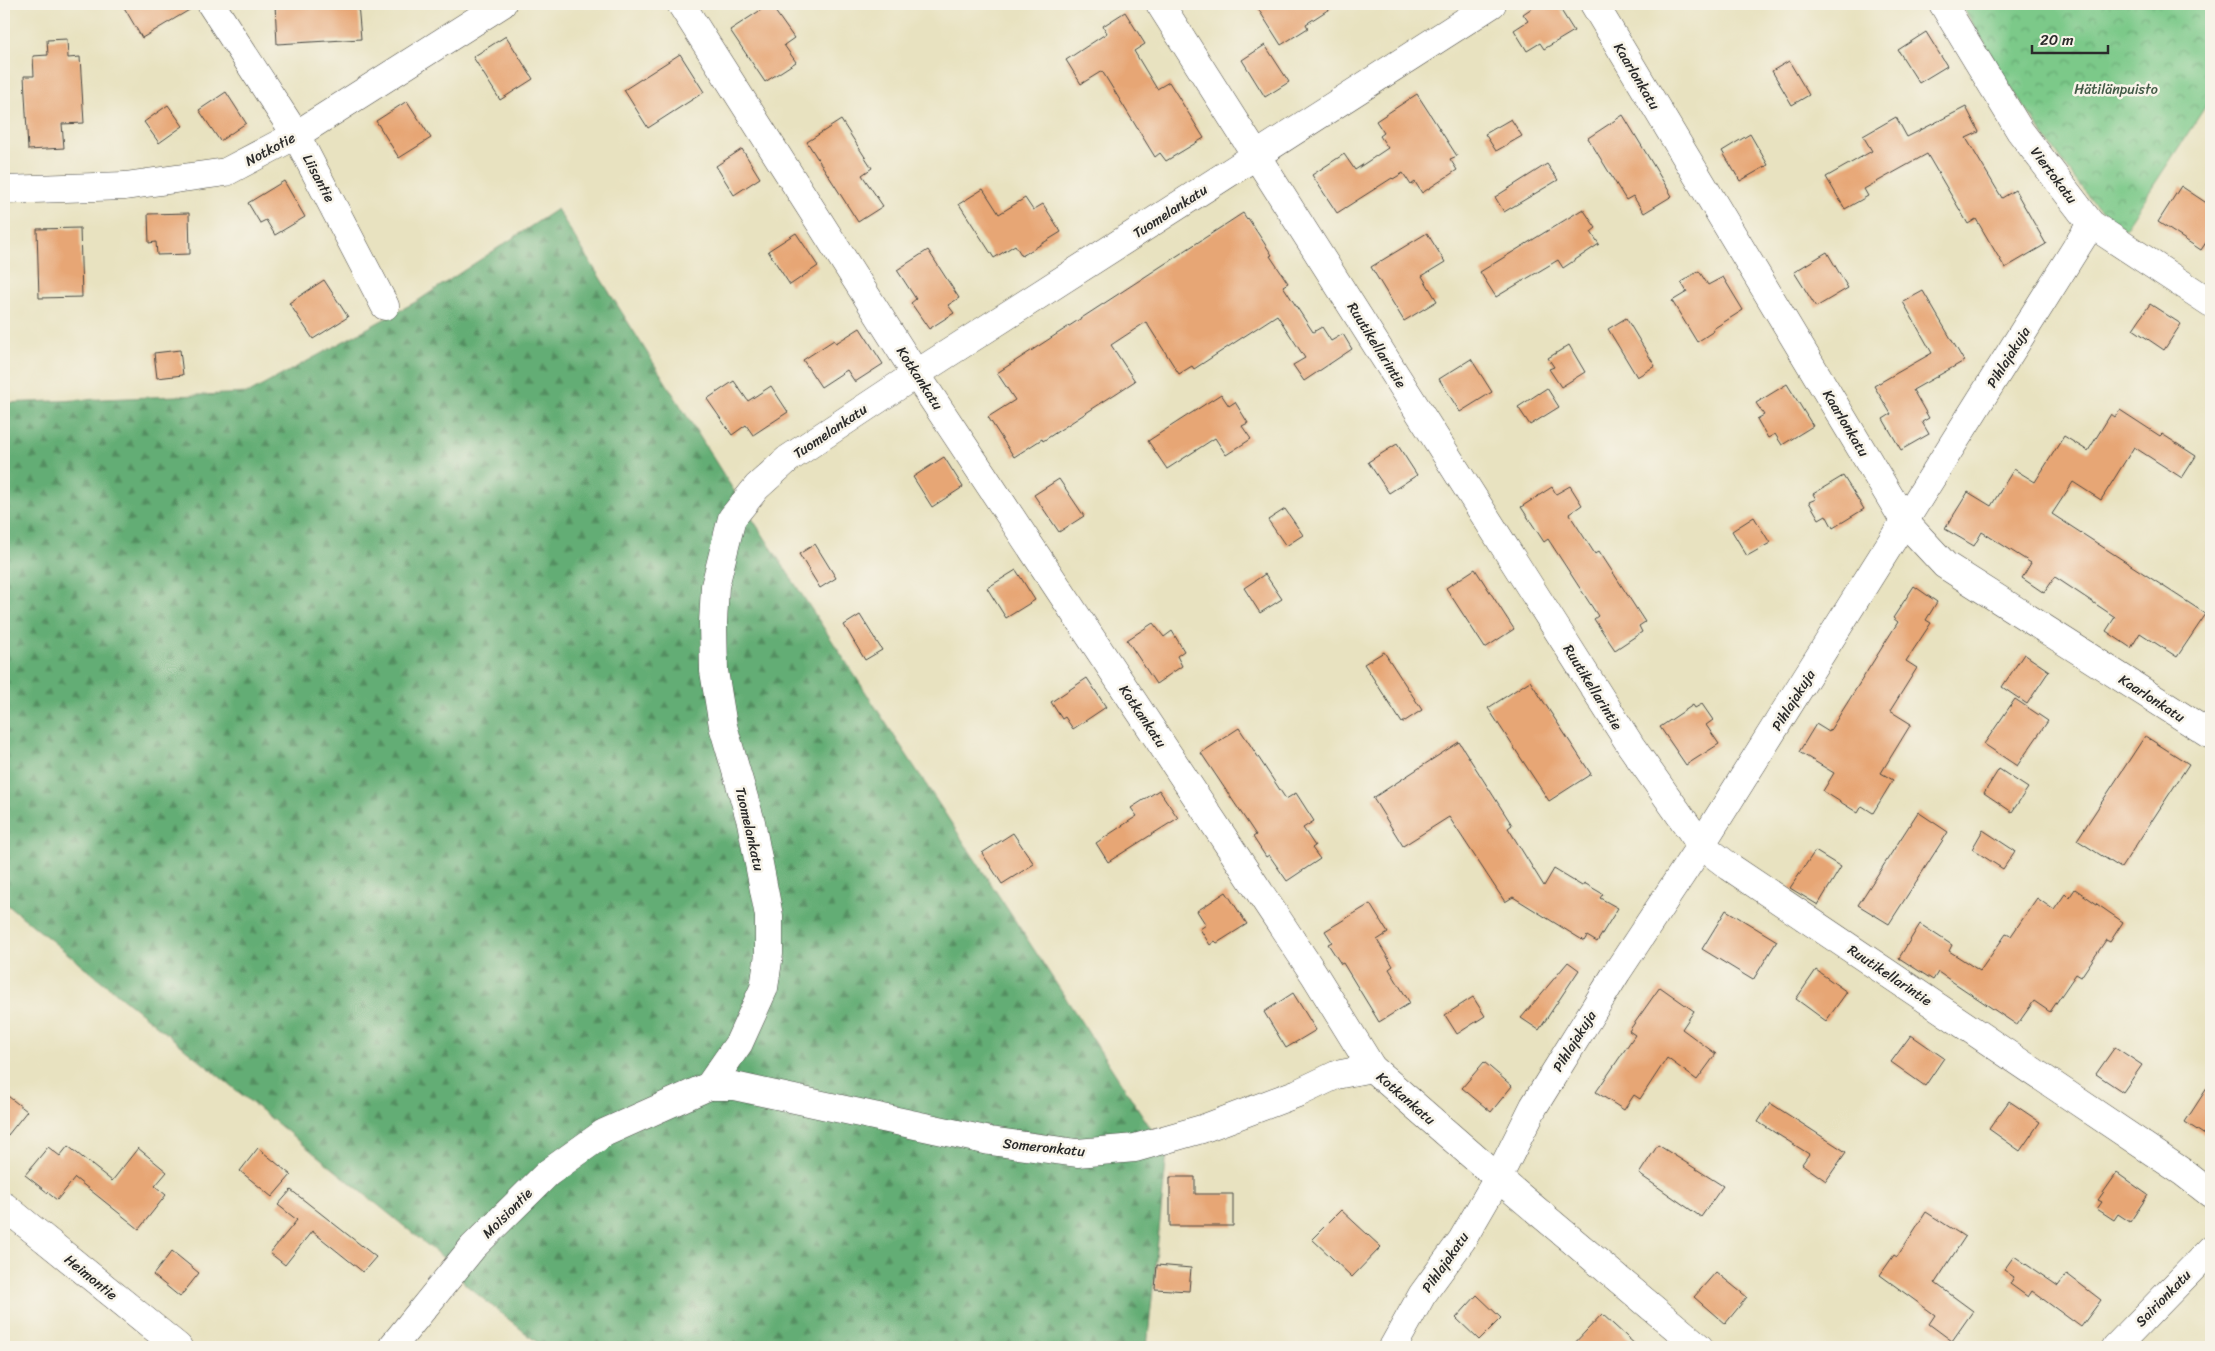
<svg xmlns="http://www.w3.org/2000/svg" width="2215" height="1351" font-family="Sriracha,sans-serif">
<defs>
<pattern id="forest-firs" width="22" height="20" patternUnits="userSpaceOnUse" patternTransform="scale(1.25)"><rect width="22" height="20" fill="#64ad75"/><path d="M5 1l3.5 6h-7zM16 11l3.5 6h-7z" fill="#538d60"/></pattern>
<pattern id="park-crowns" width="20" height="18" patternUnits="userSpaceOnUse" patternTransform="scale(1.25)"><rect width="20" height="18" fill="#7bc989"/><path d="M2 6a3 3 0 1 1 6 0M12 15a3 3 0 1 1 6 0" fill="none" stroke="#65a370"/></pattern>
</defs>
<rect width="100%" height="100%" fill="#f7f3e8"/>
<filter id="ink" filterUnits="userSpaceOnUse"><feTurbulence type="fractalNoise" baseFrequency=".02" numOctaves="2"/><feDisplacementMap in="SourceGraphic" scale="10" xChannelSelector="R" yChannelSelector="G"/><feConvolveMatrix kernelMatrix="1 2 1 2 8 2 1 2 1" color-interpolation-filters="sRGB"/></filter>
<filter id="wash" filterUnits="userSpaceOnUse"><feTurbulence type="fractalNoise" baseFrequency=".0096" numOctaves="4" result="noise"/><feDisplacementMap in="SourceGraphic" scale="20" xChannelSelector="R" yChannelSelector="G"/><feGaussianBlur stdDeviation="1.12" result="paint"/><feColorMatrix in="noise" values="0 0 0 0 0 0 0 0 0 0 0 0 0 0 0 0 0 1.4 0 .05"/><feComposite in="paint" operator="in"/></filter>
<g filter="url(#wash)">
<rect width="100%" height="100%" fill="#e8e2c0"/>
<path fill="url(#forest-firs)" stroke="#486c50" d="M 557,209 L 727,480 L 1167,1153 L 1147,1347 L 543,1347 L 466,1285 L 452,1265 L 4,902 L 4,403 L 249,393 L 419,300 Z"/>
<path fill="url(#park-crowns)" stroke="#537a5a" d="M 1961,4 L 2211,4 L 2211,98 L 2125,229 L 2101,211 L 2077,182 L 2012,89 Z"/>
<g id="blocks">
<g fill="#e7a674">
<path d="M 122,4 L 196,4 L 196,6 L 142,38 Z"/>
<path d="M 275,4 L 358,4 L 361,39 L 277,44 Z"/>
<path d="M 770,4 L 794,38 L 784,45 L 796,62 L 765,82 L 730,30 Z"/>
<path d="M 1255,4 L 1337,4 L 1306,24 L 1308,28 L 1281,45 Z"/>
<path d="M 1538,4 L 1557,4 L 1574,31 L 1544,49 L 1540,43 L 1527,51 L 1514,30 L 1528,21 L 1523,14 Z"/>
<path d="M 1125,12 L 1145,44 L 1134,51 L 1157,89 L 1169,82 L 1204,138 L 1166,161 L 1160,153 L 1155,157 L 1102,71 L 1081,84 L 1066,60 L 1107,33 L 1103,26 Z"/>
<path d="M 1926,32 L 1947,66 L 1919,83 L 1898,50 Z"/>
<path d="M 506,36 L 533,79 L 500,100 L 473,57 Z"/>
<path d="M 67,39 L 68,58 L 80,57 L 84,123 L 62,124 L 64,148 L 28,150 L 24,76 L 34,76 L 33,56 L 48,55 L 47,40 Z"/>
<path d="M 1265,45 L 1289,82 L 1265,97 L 1242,60 Z"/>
<path d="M 680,54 L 704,92 L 648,128 L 624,90 Z"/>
<path d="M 1789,61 L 1809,95 L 1792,105 L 1772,71 Z"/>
<path d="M 226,92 L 246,123 L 220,141 L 199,110 Z"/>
<path d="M 1417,94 L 1457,156 L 1450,159 L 1457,170 L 1422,193 L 1415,182 L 1411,185 L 1403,173 L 1393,179 L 1392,178 L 1337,213 L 1312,175 L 1344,154 L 1355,170 L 1388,148 L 1380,136 L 1384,133 L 1376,121 Z"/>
<path d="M 407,101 L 431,138 L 399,158 L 376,121 Z"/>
<path d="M 168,105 L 183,126 L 159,143 L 144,122 Z"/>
<path d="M 1966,107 L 1979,132 L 1966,138 L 2002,198 L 2015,190 L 2046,244 L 2005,268 L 1976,219 L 1968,224 L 1927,154 L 1864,189 L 1868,196 L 1845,209 L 1826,177 L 1872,151 L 1863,136 L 1896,117 L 1907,137 Z"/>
<path d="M 1623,115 L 1672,196 L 1644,213 L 1633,196 L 1626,200 L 1588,138 Z"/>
<path d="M 1511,119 L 1522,136 L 1496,151 L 1485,134 Z"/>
<path d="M 841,120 L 872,168 L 862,175 L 883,206 L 858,222 L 807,142 Z"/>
<path d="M 1750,134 L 1768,165 L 1740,181 L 1722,151 Z"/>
<path d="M 742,149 L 760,178 L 734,195 L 716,166 Z"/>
<path d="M 1547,164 L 1558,180 L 1504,212 L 1495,197 Z"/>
<path d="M 284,181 L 305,217 L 275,235 L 266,220 L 260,223 L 248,203 Z"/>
<path d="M 2181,186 L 2211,206 L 2211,235 L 2201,250 L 2158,222 Z"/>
<path d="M 983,189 L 999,214 L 1025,198 L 1033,210 L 1043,204 L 1061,232 L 1022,256 L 1015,245 L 994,258 L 959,204 Z"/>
<path d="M 1583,209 L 1596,228 L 1591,232 L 1599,244 L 1563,268 L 1558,260 L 1496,297 L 1480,272 Z"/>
<path d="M 189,213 L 190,254 L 157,255 L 156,242 L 149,243 L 148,214 Z"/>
<path d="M 1243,213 L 1247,219 L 1248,218 L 1272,255 L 1270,256 L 1288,283 L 1283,286 L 1313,332 L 1322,327 L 1331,341 L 1343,334 L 1352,349 L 1304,381 L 1293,365 L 1305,358 L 1277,315 L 1194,369 L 1192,366 L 1179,374 L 1146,322 L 1111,345 L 1135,381 L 1043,441 L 1042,439 L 1014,457 L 988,417 L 1015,400 L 997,373 Z"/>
<path d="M 80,228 L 82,297 L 39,298 L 37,229 Z"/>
<path d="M 796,233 L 818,266 L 790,285 L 768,251 Z"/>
<path d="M 1427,233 L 1445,262 L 1422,276 L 1437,301 L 1404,321 L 1371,267 Z"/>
<path d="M 928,250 L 959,298 L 948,305 L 954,313 L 929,329 L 911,303 L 916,299 L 897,270 Z"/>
<path d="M 1827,252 L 1848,288 L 1816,307 L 1794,272 Z"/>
<path d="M 1699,271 L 1708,285 L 1723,277 L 1743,310 L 1713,329 L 1714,331 L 1697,342 L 1672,301 L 1687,292 L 1681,282 Z"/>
<path d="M 324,280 L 348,317 L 313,339 L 289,303 Z"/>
<path d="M 1923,291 L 1964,361 L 1913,390 L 1929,418 L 1922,422 L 1929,434 L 1901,450 L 1883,419 L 1891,414 L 1874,386 L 1932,353 L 1903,302 Z"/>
<path d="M 2150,304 L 2181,324 L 2164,350 L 2133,329 Z"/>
<path d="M 1626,318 L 1655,366 L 1637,377 L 1608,329 Z"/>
<path d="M 860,328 L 883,364 L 855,382 L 847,370 L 821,387 L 803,360 L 834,340 L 836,343 Z"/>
<path d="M 1569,345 L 1585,372 L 1561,387 L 1549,369 L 1554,367 L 1548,358 Z"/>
<path d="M 180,350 L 183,375 L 157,378 L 154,353 Z"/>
<path d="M 1471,359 L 1492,392 L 1460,412 L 1439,379 Z"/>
<path d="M 734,381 L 748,401 L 771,386 L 788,412 L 753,435 L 746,425 L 732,435 L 707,399 Z"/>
<path d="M 1787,384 L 1813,426 L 1782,445 L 1775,434 L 1768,438 L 1757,419 L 1764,415 L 1756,403 Z"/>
<path d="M 1547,388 L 1559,407 L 1530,425 L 1518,407 Z"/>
<path d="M 1221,394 L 1229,406 L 1235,402 L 1248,423 L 1242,426 L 1251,439 L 1226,455 L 1215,438 L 1167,469 L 1148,441 Z"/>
<path d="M 2120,410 L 2160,436 L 2162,434 L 2196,456 L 2182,478 L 2134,447 L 2101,500 L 2073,482 L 2052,514 L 2206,614 L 2177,657 L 2140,633 L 2131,648 L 2106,631 L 2115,617 L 2055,577 L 2044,593 L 2022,578 L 2031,563 L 1982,532 L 1974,546 L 1945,529 L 1968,492 L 1991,506 L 2014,469 L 2035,482 L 2064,436 L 2088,451 L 2111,414 L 2115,417 Z"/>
<path d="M 1397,444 L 1417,475 L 1389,493 L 1368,462 Z"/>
<path d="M 944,457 L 963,487 L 932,507 L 913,477 Z"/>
<path d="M 1843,476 L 1864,509 L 1833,528 L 1826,515 L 1819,519 L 1809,502 L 1816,499 L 1813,494 Z"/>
<path d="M 1059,479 L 1084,516 L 1059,532 L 1034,495 Z"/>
<path d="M 1570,486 L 1582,505 L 1569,514 L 1595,554 L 1599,551 L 1645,622 L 1639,626 L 1642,632 L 1615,650 L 1594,619 L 1598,616 L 1548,539 L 1544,542 L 1521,507 L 1552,487 L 1556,494 Z"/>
<path d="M 1285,509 L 1303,535 L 1286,546 L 1268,520 Z"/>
<path d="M 1754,517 L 1770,543 L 1747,556 L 1732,531 Z"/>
<path d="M 815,544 L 836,578 L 820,588 L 799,554 Z"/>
<path d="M 1475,569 L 1514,629 L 1485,648 L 1446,588 Z"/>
<path d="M 1016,570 L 1035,600 L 1006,618 L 987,588 Z"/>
<path d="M 1265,574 L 1282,599 L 1260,613 L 1244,588 Z"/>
<path d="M 1914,586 L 1937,602 L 1926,620 L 1931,623 L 1906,661 L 1917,668 L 1890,711 L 1911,724 L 1881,773 L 1893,780 L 1873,813 L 1862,806 L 1858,813 L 1823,791 L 1834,773 L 1799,752 L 1816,724 L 1829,732 L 1898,622 L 1893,618 Z"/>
<path d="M 860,615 L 882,650 L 865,660 L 844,625 Z"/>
<path d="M 1153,623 L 1164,637 L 1172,631 L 1184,651 L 1177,656 L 1182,666 L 1156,684 L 1127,640 Z"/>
<path d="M 1384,652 L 1422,710 L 1402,723 L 1364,664 Z"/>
<path d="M 2024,654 L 2049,671 L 2027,704 L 2002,687 Z"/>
<path d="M 1087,678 L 1106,707 L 1073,729 L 1065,717 L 1062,719 L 1051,702 Z"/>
<path d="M 1530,681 L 1591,774 L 1549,801 L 1488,708 Z"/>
<path d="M 2015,699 L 2048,721 L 2017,766 L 1984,744 Z"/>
<path d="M 1702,704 L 1713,720 L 1706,725 L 1719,744 L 1686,765 L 1660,727 L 1693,705 L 1695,708 Z"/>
<path d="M 1239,728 L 1286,799 L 1296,793 L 1314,821 L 1303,828 L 1315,846 L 1312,848 L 1320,859 L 1287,881 L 1269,855 L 1266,857 L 1253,837 L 1256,835 L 1201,753 Z"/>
<path d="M 2145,736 L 2189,764 L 2121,868 L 2077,840 Z"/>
<path d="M 1459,742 L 1512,825 L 1508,828 L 1544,886 L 1554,869 L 1582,886 L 1584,883 L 1603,894 L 1600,898 L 1618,908 L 1597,942 L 1587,936 L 1584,941 L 1513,897 L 1505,902 L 1449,817 L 1403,846 L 1373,798 Z"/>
<path d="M 1999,769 L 2028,788 L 2012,812 L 1984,793 Z"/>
<path d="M 1159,790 L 1178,818 L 1108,862 L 1096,843 L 1137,816 L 1131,808 Z"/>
<path d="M 1918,812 L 1948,832 L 1889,924 L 1858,905 Z"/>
<path d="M 1983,830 L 2015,851 L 2003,869 L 1972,849 Z"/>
<path d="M 1013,833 L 1034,864 L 1002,884 L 982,853 Z"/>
<path d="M 1815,851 L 1841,867 L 1818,905 L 1790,888 Z"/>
<path d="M 2075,889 L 2123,922 L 2110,942 L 2106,940 L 2081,977 L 2076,974 L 2050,1012 L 2034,1001 L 2017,1025 L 1938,972 L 1933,980 L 1899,958 L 1920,924 L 1952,945 L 1949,951 L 1980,971 L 2006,934 L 2011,936 L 2037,898 L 2054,910 L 2065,894 L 2069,898 Z"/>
<path d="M 1226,892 L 1247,924 L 1217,943 L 1215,941 L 1210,945 L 1200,929 L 1206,925 L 1197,911 Z"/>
<path d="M 1370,904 L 1388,933 L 1377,940 L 1393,966 L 1389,969 L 1410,1003 L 1379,1022 L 1343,963 L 1341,964 L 1328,944 L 1332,942 L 1325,931 Z"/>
<path d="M 1726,910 L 1777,941 L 1753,980 L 1702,949 Z"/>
<path d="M 1568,962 L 1579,970 L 1539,1030 L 1521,1018 Z"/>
<path d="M 1816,970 L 1847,992 L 1826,1021 L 1796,999 Z"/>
<path d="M 1660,987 L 1694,1011 L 1682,1029 L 1716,1054 L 1697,1080 L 1667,1058 L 1640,1099 L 1634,1095 L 1624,1110 L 1596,1092 L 1635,1035 L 1629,1031 Z"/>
<path d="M 1293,993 L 1316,1030 L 1286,1048 L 1264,1012 Z"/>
<path d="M 1473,997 L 1485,1016 L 1457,1034 L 1445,1015 Z"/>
<path d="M 1911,1035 L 1944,1058 L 1925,1086 L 1891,1062 Z"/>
<path d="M 2115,1047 L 2142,1065 L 2123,1092 L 2096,1074 Z"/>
<path d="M 1484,1062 L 1512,1086 L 1491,1112 L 1462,1088 Z"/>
<path d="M 2211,1082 L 2211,1139 L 2185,1122 Z"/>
<path d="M 4,1093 L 27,1111 L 4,1140 Z"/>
<path d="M 2009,1101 L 2040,1122 L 2020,1151 L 1989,1129 Z"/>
<path d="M 1770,1103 L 1846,1152 L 1826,1181 L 1802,1164 L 1809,1154 L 1758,1122 Z"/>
<path d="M 1658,1145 L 1723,1186 L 1701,1217 L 1639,1174 Z"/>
<path d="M 68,1146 L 112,1181 L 138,1148 L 167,1172 L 155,1186 L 166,1195 L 139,1229 L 75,1178 L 57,1200 L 25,1175 L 48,1147 L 60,1156 Z"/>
<path d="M 258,1148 L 291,1175 L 272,1197 L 240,1171 Z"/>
<path d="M 2117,1173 L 2148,1195 L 2130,1222 L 2118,1214 L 2114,1220 L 2097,1209 L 2102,1202 L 2098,1200 Z"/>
<path d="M 1170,1177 L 1195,1177 L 1195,1194 L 1233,1194 L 1233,1226 L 1170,1226 Z"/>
<path d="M 291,1190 L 376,1257 L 363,1272 L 312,1231 L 285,1265 L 270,1253 L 297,1220 L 278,1205 Z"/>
<path d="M 1341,1210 L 1381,1247 L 1352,1277 L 1312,1239 Z"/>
<path d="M 1926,1212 L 1965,1237 L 1935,1283 L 1973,1311 L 1952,1341 L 1929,1324 L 1935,1315 L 1880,1275 L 1894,1255 L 1897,1257 Z"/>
<path d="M 172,1251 L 199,1273 L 180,1297 L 153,1275 Z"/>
<path d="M 2014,1256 L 2058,1286 L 2067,1274 L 2101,1300 L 2081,1327 L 2032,1291 L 2028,1297 L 2010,1284 L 2014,1277 L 2004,1270 Z"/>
<path d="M 1157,1265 L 1191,1268 L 1189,1291 L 1155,1289 Z"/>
<path d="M 1716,1272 L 1747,1297 L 1725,1324 L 1694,1297 Z"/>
<path d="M 1477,1295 L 1501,1318 L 1479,1340 L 1456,1318 Z"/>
<path d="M 1602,1314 L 1638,1347 L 1571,1347 Z"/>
</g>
</g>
</g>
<g filter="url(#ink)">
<use href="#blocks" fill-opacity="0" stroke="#474641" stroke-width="1"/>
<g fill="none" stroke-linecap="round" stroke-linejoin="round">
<g stroke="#474641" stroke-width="29">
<g id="minor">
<path d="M 211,4 L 296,135 L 385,306"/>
<path d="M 681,4 L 916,374 L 1314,974 L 1372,1068 L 1498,1178 L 1699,1347"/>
<path d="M 1160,4 L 1631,746 L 1701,845 L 1730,867 L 2184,1173 L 2211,1194"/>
<path d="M 1594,4 L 1905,522 L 1945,565 L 2211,735"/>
<path d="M 1943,4 L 2020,131 L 2091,224 L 2211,303"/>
<path d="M 4,190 L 125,186 L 226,172 L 296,135 L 502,4"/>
<path d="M 709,1086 L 734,1086 L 990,1141 L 1077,1153 L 1135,1148 L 1202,1129 L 1298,1093 L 1336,1075 L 1372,1068"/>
<path d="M 4,1206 L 178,1347"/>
<path d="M 392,1347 L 473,1247 L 548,1173 L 604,1133 L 709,1086 L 739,1043 L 764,988 L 769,954 L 769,916 L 751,822 L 723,726 L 714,671 L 713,623 L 715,586 L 732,518 L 757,487 L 788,459 L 916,374 L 1492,4"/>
<path d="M 1393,1347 L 1422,1295 L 1462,1240 L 1498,1178 L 1534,1106 L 1617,972 L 1701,845 L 2091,224"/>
<path d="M 2116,1347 L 2211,1249"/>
</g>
</g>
<use href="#minor" stroke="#fff" stroke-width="28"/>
</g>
</g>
<g text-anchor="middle" stroke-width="5" stroke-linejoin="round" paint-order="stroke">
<g font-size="14" fill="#2b2b2b" stroke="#f7f3e8">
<text transform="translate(1637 76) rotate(59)" y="5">Kaarlonkatu</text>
<text transform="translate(270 149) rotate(-28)" y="5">Notkotie</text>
<text transform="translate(2054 175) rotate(53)" y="5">Viertokatu</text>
<text transform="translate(319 178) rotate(62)" y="5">Liisantie</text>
<text transform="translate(1170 211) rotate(-33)" y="5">Tuomelankatu</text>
<text transform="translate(1377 345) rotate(58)" y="5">Ruutikellarintie</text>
<text transform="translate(2008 357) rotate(-58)" y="5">Pihlajakuja</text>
<text transform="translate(920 378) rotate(57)" y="5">Kotkankatu</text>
<text transform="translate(1846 423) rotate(59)" y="5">Kaarlonkatu</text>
<text transform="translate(830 431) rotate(-34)" y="5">Tuomelankatu</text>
<text transform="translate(1593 687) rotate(58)" y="5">Ruutikellarintie</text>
<text transform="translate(2152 698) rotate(33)" y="5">Kaarlonkatu</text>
<text transform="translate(1793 700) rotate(-58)" y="5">Pihlajakuja</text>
<text transform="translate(1143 716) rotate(56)" y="5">Kotkankatu</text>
<text transform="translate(750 829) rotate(77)" y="5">Tuomelankatu</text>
<text transform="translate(1890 975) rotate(34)" y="5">Ruutikellarintie</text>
<text transform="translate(1574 1041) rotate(-58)" y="5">Pihlajakuja</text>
<text transform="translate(1406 1098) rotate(41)" y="5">Kotkankatu</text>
<text transform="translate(1044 1147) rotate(6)" y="5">Someronkatu</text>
<text transform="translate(507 1213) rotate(-45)" y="5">Moisiontie</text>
<text transform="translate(1445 1262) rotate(-55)" y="5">Pihlajakatu</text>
<text transform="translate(91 1277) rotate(39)" y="5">Heimontie</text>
<text transform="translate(2163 1298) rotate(-46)" y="5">Sairionkatu</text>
</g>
<g font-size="14" fill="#435a47" stroke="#f7f3e8">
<text x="2116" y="94">Hätilänpuisto</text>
</g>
</g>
<rect width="2215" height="1351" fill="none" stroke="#f7f3e8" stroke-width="20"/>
<path d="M2032 45v8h76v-8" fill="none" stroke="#2b2b2b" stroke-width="2.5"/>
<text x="2040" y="45" font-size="15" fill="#2b2b2b" stroke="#f7f3e8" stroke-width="4" paint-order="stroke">20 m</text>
</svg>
